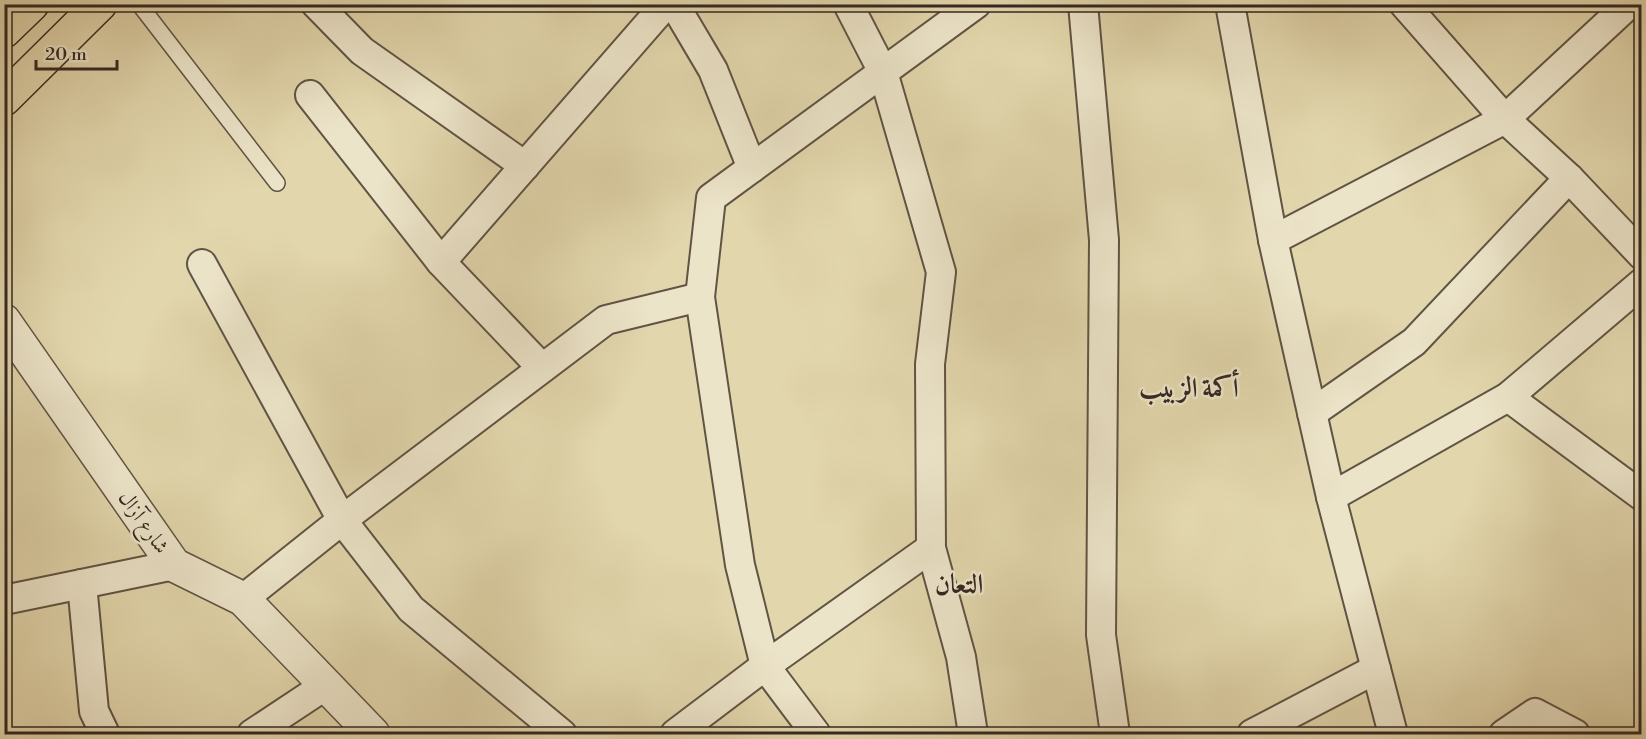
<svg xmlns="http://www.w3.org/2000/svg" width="1646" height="739" font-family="'Libre Bodoni',Amiri,serif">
<rect width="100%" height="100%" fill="#e2d6ac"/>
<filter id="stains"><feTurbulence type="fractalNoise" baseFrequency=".00333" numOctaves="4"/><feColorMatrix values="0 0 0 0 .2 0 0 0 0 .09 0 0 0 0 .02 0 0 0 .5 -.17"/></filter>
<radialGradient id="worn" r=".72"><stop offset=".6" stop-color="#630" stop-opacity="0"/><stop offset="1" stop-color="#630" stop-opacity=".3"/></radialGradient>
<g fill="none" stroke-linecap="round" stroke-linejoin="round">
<g stroke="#605444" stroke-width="18">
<path id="service" d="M 139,4 L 277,183"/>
</g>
<g stroke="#605444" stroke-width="32">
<g id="minor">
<path d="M 316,4 L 362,51 L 525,166"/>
<path d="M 674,4 L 713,70 L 752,168"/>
<path d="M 848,4 L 883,72 L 941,272 L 930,364 L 931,548 L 961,657 L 973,734"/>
<path d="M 1083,4 L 1104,240 L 1101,635 L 1115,734"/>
<path d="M 1230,4 L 1273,240 L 1331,497 L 1393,734"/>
<path d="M 1404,4 L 1505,119 L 1569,178 L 1642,255"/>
<path d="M 310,95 L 441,262 L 542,368"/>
<path d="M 1273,240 L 1505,119 L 1629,4"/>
<path d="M 441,262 L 666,4"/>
<path d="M 202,264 L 342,520 L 411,609 L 562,734"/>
<path d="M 1508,397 L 1642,496"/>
<path d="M 1312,413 L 1414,342 L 1569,178"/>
<path d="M 1331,497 L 1508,397 L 1642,283"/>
<path d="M 82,584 L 94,711 L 105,734"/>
<path d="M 243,599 L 342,520 L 606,320 L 700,297"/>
<path d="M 4,600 L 174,565"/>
<path d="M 252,734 L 326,685"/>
<path d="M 675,734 L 765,666 L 931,548"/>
<path d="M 816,734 L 765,666 L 740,565 L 700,297 L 711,198 L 976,4"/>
<path d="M 1252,734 L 1376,669"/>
<path d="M 1504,734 L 1535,713 L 1575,734"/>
</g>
</g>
<g stroke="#605444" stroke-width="36">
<path id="tertiary" d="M 4,321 L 174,565 L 243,599 L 373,734"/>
</g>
<g stroke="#342822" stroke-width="36">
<g id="primary">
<path d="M 4,31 L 32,4"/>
<path d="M 4,99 L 100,4"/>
</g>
</g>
<use href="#service" stroke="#ece4c9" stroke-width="15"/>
<use href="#minor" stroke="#ece4c9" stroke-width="28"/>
<use href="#tertiary" stroke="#ece4c9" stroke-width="33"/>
<use href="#primary" stroke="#e2d6ac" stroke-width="33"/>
</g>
<g text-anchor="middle" stroke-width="5" stroke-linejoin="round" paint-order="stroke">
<g font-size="21" fill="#342822" stroke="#ece4c9">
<text transform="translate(144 522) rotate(55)" y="7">شارع آزال</text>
</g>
<g font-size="27" font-weight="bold" fill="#342822" stroke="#ece4c9">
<text x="1189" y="397">أكمة الزبيب</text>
<text x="959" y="593">التعان</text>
</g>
</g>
<rect width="1646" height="739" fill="none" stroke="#e2d6ac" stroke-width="24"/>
<rect x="6" y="6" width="1634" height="727" fill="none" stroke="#342822" stroke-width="3"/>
<rect x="12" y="12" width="1622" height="715" fill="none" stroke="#342822" stroke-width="1.5"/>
<path d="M36 60v9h81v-9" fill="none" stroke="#342822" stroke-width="3"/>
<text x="45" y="60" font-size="18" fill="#342822" stroke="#ece4c9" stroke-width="4.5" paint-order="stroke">20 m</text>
<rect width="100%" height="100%" filter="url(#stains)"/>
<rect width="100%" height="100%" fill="url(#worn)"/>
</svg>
